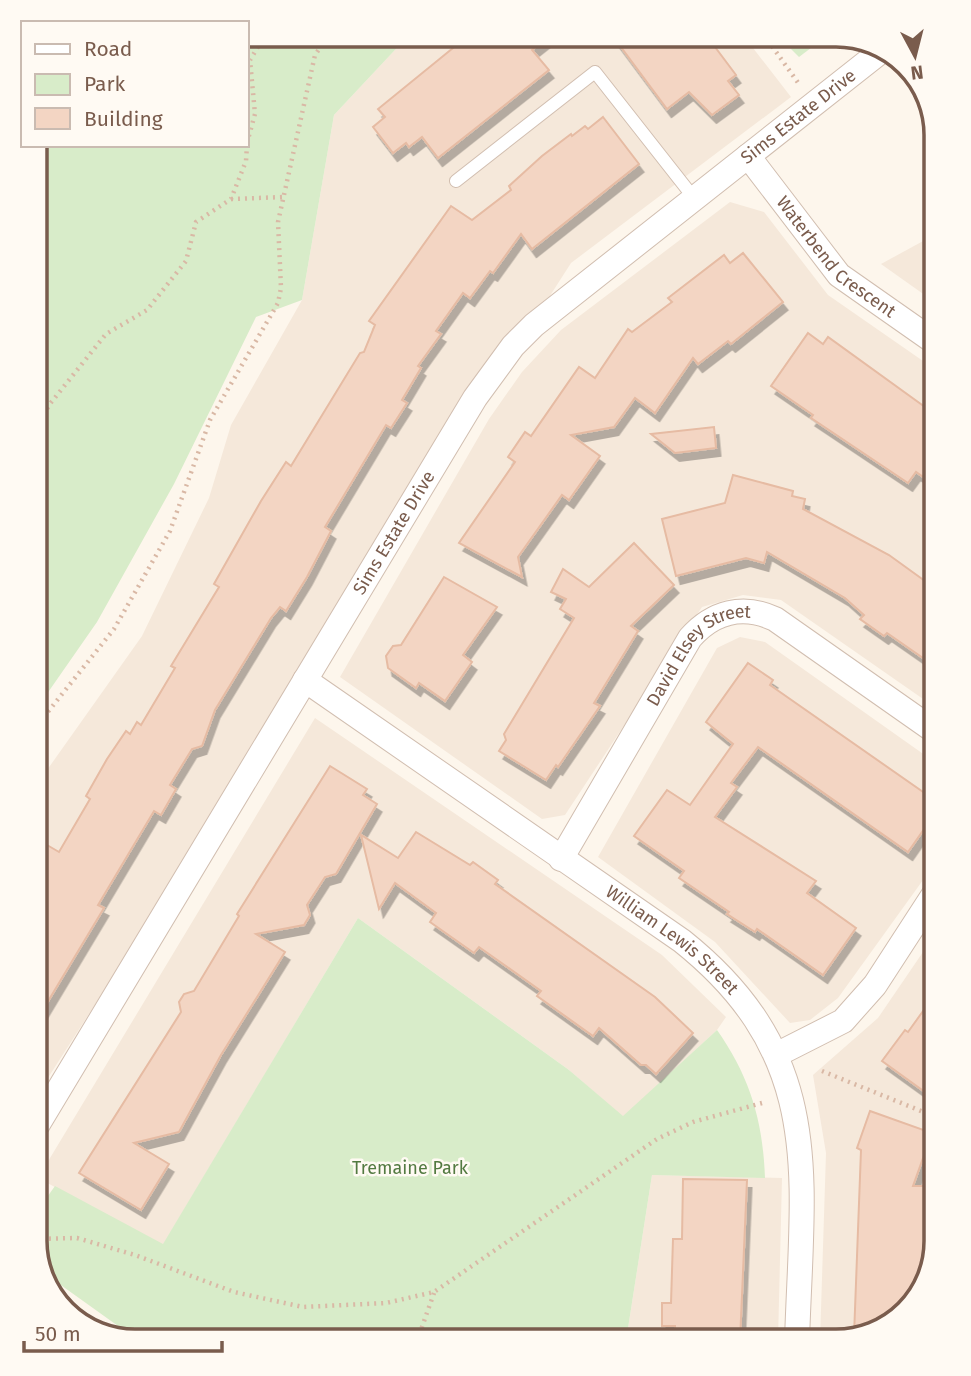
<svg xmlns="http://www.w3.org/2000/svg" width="971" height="1376" font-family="'Fira Sans',sans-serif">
<defs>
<filter id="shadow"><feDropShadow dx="4.5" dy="8" stdDeviation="0" flood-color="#0004"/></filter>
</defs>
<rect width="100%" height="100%" fill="#fdf6ec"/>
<g fill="#f5e8da">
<path d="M 409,35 L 743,35 L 791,97 L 571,263 L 35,1098 L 35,787 L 142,636 L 209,498 L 231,425 L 302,300 L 334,115 Z"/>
<path d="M 730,202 L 764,212 L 828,295 L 936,370 L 936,708 L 781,600 L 743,595 L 702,607 L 565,815 L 542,819 L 340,677 L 489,419 L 522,372 L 561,330 Z"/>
<path d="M 936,234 L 936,303 L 881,264 Z"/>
<path d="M 740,637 L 765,642 L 936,763 L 936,862 L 838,998 L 810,1020 L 790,1023 L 715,942 L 598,857 L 717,648 Z"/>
<path d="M 315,718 L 662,955 L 726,1017 L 717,1030 L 623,1117 L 569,1070 L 358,918 L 163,1245 L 38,1178 Z"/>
<path d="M 936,933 L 936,1242 L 922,1291 L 886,1327 L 837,1341 L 820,1341 L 826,1153 L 813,1075 L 878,1018 Z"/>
<path d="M 652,1175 L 782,1178 L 778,1341 L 626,1341 Z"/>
</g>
<g fill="#d8ecc9">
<path d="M 247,35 L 409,35 L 334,115 L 302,300 L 256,317 L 174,484 L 97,622 L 35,711 L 35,145 L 247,145 Z"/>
<path d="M 777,35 L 828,35 L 799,57 Z"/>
<path d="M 358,918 L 569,1070 L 623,1116 L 717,1030 C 750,1077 763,1121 765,1178 L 652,1175 L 626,1341 L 139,1341 L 44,1273 L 35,1241 L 35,1214 L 55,1186 L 163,1244 Z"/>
</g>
<g fill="#f3d5c3" stroke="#e6bba3" stroke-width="2" filter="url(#shadow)">
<path d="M 469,35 L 551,35 L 532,50 L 549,70 L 438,158 L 422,137 L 409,147 L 406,143 L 393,153 L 373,127 L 385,117 L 378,109 Z"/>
<path d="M 612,35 L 706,35 L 736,75 L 728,81 L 739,95 L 712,115 L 689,92 L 667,109 Z"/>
<path d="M 603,117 L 639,164 L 532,249 L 521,234 L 493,273 L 490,271 L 470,298 L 463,293 L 436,331 L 441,334 L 418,366 L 421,368 L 402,400 L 407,403 L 391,428 L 386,425 L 325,527 L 331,531 L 307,577 L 286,611 L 280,607 L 271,618 L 215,710 L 202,746 L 192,749 L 170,785 L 176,789 L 161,815 L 154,811 L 98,905 L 104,908 L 35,1023 L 35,865 L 47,845 L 59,852 L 90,799 L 86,796 L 107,759 L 126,731 L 130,734 L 137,722 L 141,725 L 175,668 L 171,666 L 219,587 L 214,584 L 261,501 L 286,462 L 291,466 L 360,353 L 364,352 L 375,325 L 369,321 L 451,206 L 472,220 L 511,190 L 509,186 L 542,156 L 571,134 L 572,136 L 585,126 L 588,129 Z"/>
<path d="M 743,253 L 783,302 L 731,344 L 728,341 L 698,364 L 693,358 L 655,413 L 635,398 L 614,427 L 571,435 L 600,456 L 569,500 L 562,495 L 518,557 L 522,577 L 459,543 L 515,462 L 508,457 L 525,432 L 531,436 L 579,367 L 595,378 L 628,329 L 632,332 L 672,302 L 668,298 L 724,255 L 730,263 Z"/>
<path d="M 808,333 L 823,344 L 828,337 L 936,415 L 936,486 L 916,472 L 908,483 L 811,418 L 813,415 L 771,386 Z"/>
<path d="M 714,427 L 716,448 L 675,453 L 651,434 Z"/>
<path d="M 733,475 L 793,491 L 792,496 L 805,499 L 803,509 L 889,555 L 936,589 L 936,667 L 887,633 L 884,636 L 860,619 L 864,615 L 845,598 L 767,552 L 764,563 L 746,558 L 676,576 L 662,519 L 725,503 Z"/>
<path d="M 634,543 L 674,585 L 631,626 L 638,631 L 594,703 L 600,706 L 558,767 L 556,765 L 546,780 L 499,751 L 506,740 L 504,734 L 574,618 L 560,609 L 566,599 L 551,592 L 563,569 L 589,587 Z"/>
<path d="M 444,577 L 497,607 L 463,655 L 472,662 L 445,701 L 419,683 L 416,688 L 388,668 L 386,656 L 393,646 L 401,645 Z"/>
<path d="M 748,663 L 773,680 L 770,685 L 936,801 L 936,812 L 908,852 L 758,747 L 731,783 L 737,787 L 715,817 L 816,881 L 807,893 L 856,928 L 823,975 L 757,929 L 755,932 L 727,914 L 729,912 L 679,878 L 684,871 L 634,836 L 667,790 L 690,805 L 733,744 L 706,722 Z"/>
<path d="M 330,766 L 367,789 L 363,795 L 377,804 L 336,874 L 325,877 L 307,905 L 310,915 L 304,925 L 256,934 L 285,952 L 221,1055 L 179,1132 L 134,1143 L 169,1164 L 141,1210 L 79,1173 L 181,1012 L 179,1002 L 184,994 L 194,991 L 239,916 L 237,914 Z"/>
<path d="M 416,832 L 470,865 L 473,862 L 498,880 L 495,884 L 655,997 L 693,1033 L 656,1074 L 646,1065 L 641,1065 L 599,1028 L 593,1036 L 537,996 L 541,991 L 479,947 L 474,953 L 430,922 L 436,913 L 395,883 L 379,909 L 361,835 L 398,858 Z"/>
<path d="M 936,993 L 936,1100 L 882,1061 L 905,1030 L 908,1032 Z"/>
<path d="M 870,1111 L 932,1133 L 913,1186 L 926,1186 L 925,1232 L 930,1233 L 929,1262 L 924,1262 L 922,1291 L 886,1327 L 854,1336 L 861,1150 L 857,1148 Z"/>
<path d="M 683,1179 L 747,1180 L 740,1341 L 675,1341 L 675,1326 L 662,1326 L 662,1303 L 671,1303 L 673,1239 L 682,1239 Z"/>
</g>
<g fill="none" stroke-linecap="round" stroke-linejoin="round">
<g stroke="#d1beb0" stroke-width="14">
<path id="lane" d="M 456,181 L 595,72 L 694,198"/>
</g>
<g stroke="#d1beb0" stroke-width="26">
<g id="street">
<path id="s1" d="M 748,156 L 839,275 L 936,343"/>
<path id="s2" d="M 305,680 L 682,941 C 827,1057 802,1176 797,1341"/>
<path id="s3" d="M 561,859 L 690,638 C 713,612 743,604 775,619 L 936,732"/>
<path d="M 776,1055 L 843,1021 L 875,985 L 936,891"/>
<path id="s4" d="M 35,1129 L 475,398 L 513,346 L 534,325 L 885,48"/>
</g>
</g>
<g stroke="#d9b8a5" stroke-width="4.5" stroke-dasharray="2 5" stroke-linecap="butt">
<path d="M 764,35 L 799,84"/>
<path d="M 247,143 L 255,114 L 250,60 L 265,35"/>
<path d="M 231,199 L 284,197"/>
<path d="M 35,434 L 49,405 L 106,334 L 147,310 L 186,261 L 196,222 L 231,199 L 246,161 L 247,145"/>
<path d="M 35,728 L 114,629 L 170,531 L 210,420 L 278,303 L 281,288 L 278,222 L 315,55 L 329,35"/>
<path d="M 822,1071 L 936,1117"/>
<path d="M 35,1239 L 77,1238 L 135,1255 L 234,1292 L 303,1307 L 386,1303 L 434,1292 L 657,1139 L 693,1122 L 762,1103"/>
<path d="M 417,1341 L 434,1293"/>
</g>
<use href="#lane" stroke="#fff" stroke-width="12"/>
<use href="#street" stroke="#fff" stroke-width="24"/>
</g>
<g text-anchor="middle" stroke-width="5" stroke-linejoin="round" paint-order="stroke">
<g font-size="18" fill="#7a5c4d" stroke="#fffaf3">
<text dy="6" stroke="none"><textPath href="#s4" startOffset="1284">Sims Estate Drive</textPath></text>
<text dy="6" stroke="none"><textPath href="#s1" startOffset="135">Waterbend Crescent</textPath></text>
<text dy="6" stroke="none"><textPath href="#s4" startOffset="696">Sims Estate Drive</textPath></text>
<text dy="6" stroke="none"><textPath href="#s3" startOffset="252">David Elsey Street</textPath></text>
<text dy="6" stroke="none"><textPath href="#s2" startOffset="450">William Lewis Street</textPath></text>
</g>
<g font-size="18" fill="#537a41" stroke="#fffaf3">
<text x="410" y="1174">Tremaine Park</text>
</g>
</g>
<path d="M0 0H971V1376H0ZM135 47H836A88 88 0 0 1 924 135V1241A88 88 0 0 1 836 1329H135A88 88 0 0 1 47 1241V135A88 88 0 0 1 135 47Z" fill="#fffaf3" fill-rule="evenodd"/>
<path fill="none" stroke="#7a5c4d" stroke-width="3.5" d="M135 47H836A88 88 0 0 1 924 135V1241A88 88 0 0 1 836 1329H135A88 88 0 0 1 47 1241V135A88 88 0 0 1 135 47Z"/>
<rect x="21" y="21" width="228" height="126" fill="#fffaf3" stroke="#cabbb1" stroke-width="2"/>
<rect x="35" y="44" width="35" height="10" fill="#ffffff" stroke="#cabbb1" stroke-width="2"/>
<text x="84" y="56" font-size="21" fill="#7a5c4d">Road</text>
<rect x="35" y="74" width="35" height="21" fill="#d8ecc9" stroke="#cabbb1" stroke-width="2"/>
<text x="84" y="91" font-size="21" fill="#7a5c4d">Park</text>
<rect x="35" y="108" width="35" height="21" fill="#f3d5c3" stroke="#cabbb1" stroke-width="2"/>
<text x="84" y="126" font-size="21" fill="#7a5c4d">Building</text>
<g transform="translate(915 56) rotate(173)" stroke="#fffaf3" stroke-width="5" paint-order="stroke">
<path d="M0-5L12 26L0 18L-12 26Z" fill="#7a5c4d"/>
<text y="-10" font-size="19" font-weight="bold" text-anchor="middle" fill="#7a5c4d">N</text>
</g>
<path d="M24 1341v10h198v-10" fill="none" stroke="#7a5c4d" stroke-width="3.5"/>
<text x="35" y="1341" font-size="21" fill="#7a5c4d" stroke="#fffaf3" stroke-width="5" paint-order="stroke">50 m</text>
</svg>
